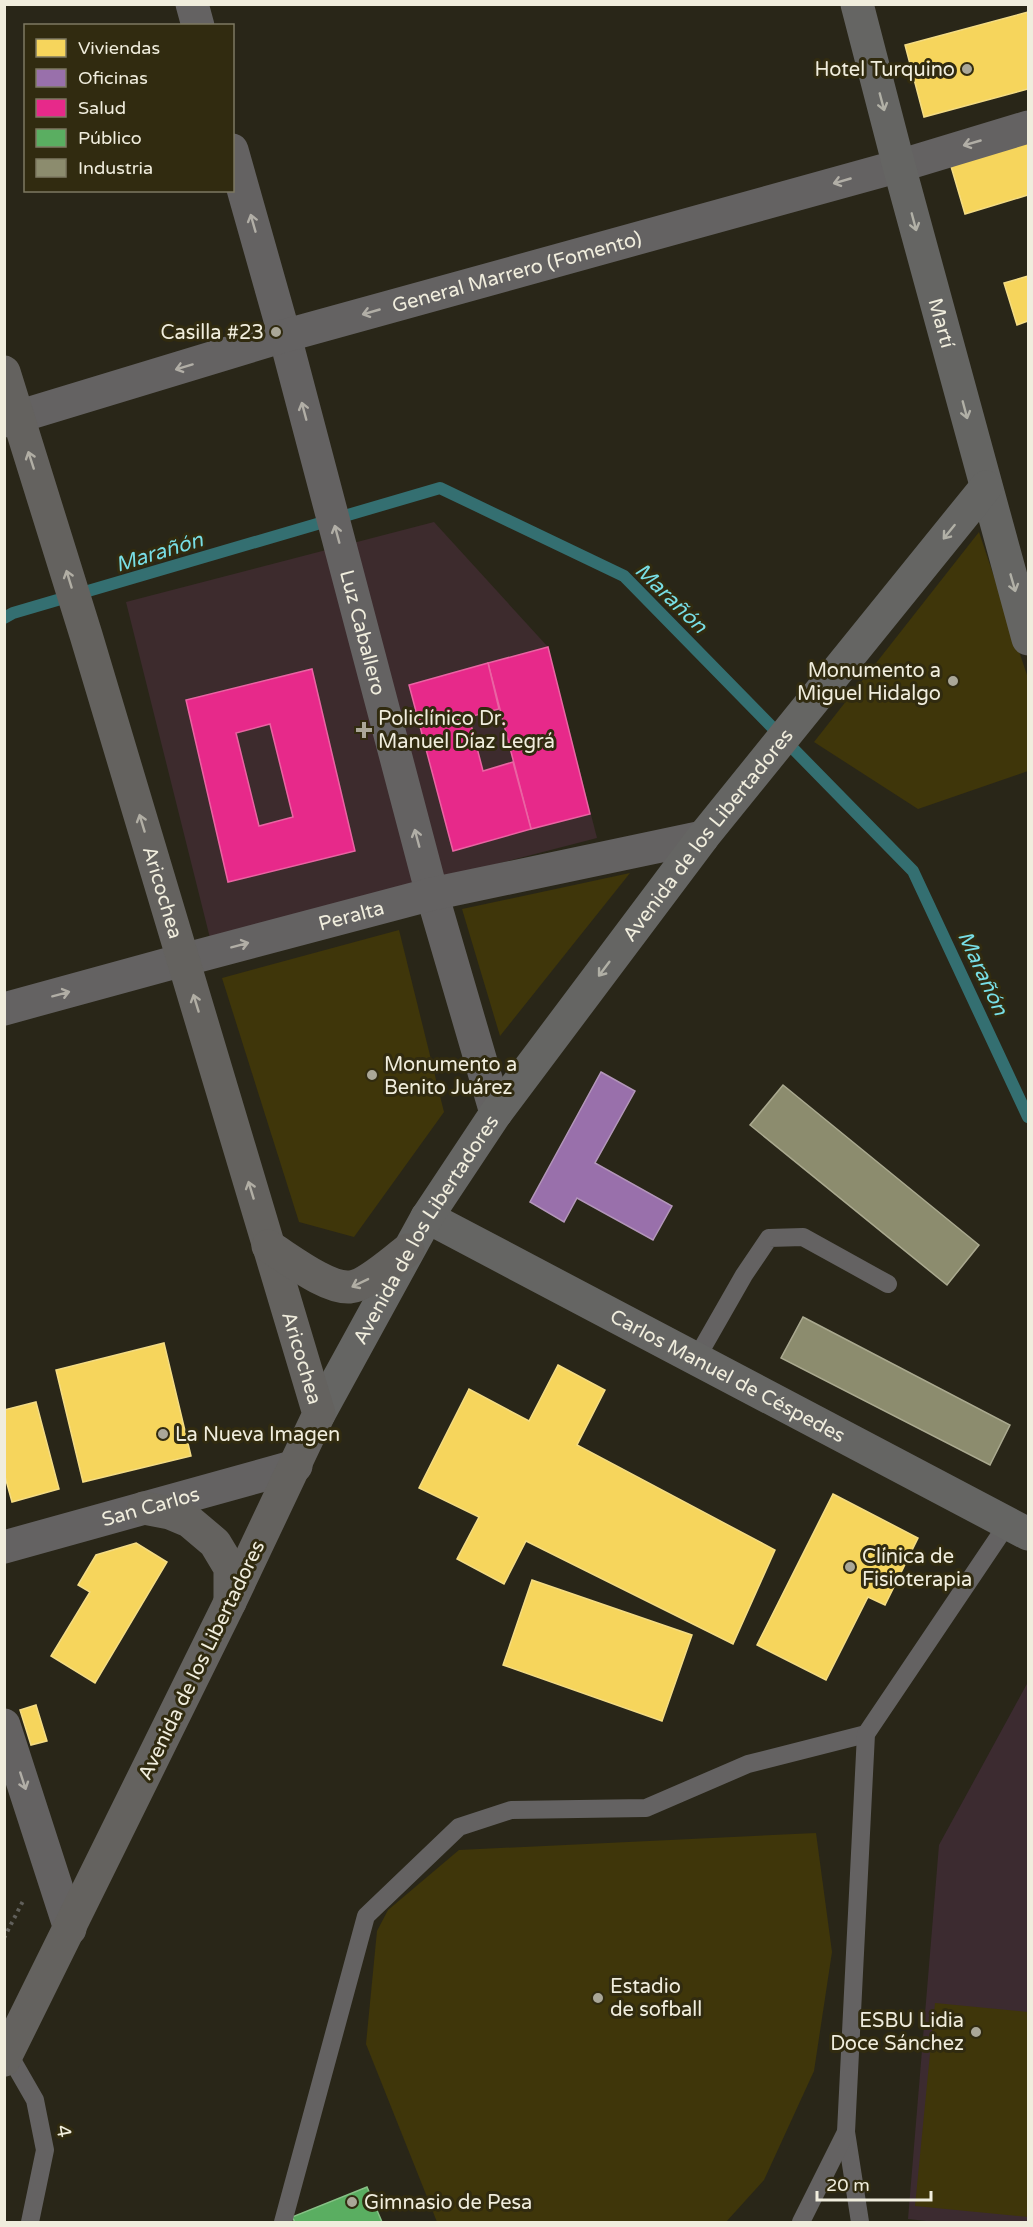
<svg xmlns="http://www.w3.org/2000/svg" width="1033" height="2227" font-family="'Varela Round',sans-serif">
<rect width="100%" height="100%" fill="#292618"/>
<path fill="#3c2b30" d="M 1028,1682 L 1028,2222 L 935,2222 L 908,2219 L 939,1845 Z"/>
<path fill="#3d2b2d" d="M 434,522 L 548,647 L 597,838 L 210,938 L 126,602 Z"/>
<g fill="#3f360a">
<path d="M 979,532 L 1028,678 L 1028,771 L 918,809 L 814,742 Z"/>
<path d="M 630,873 L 500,1036 L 462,909 Z"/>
<path d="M 399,930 L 444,1112 L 354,1237 L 299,1222 L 222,978 Z"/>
<path d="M 816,1833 L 832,1952 L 814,2071 L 764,2180 L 726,2222 L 437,2222 L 366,2044 L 377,1931 L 388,1910 L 459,1850 Z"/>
<path d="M 935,2003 L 1028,2012 L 1028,2217 L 915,2206 Z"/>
</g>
<g fill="#f6d55c" stroke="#f4dc83" stroke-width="1.5">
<path d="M 1028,12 L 1028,89 L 924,117 L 905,45 Z"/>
<path d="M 1028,139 L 1028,195 L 965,214 L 950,163 Z"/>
<path d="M 1028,276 L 1028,321 L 1017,325 L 1004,283 Z"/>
<path d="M 164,1343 L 191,1456 L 83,1482 L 56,1370 Z"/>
<path d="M 558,1365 L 605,1390 L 577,1445 L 775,1550 L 733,1644 L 526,1541 L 504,1584 L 457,1559 L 479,1517 L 419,1488 L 469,1389 L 529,1421 Z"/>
<path d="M 36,1402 L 59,1489 L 12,1502 L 4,1473 L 4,1410 Z"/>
<path d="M 833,1494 L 918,1538 L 885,1605 L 868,1597 L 826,1680 L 757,1645 Z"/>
<path d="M 136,1543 L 167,1562 L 95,1683 L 51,1656 L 90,1592 L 78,1585 L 96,1555 Z"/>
<path d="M 532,1580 L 692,1635 L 662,1721 L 503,1665 Z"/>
<path d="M 36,1705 L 47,1741 L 31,1745 L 20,1710 Z"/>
</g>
<path fill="#9970ab" stroke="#b396ba" stroke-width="1.5" d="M 601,1072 L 635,1091 L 595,1163 L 672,1206 L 653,1240 L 577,1198 L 564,1222 L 530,1202 Z"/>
<g fill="#e7298a" stroke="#ea64a3" stroke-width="1.5" fill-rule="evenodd">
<path d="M 548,647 L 590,814 L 531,829 L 488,663 Z"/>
<path d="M 488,663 L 499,709 L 469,717 L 483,771 L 513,762 L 531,829 L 453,851 L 409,685 Z"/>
<path d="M 312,669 L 355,851 L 228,882 L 186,700 ZM 270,724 L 293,817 L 259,826 L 236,733 Z"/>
</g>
<path fill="#5aae61" stroke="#87c186" stroke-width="1.5" d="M 367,2187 L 382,2222 L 295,2222 L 292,2217 Z"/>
<g fill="#8c8c6e" stroke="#aaa98f" stroke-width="1.5">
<path d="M 783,1085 L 979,1245 L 947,1285 L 750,1125 Z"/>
<path d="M 803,1317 L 1010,1425 L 990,1465 L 781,1358 Z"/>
</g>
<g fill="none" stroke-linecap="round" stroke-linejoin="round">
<path stroke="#346f71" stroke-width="12" d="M 4,618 L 13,613 L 440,488 L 624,576 L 913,871 L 1028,1117"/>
<path stroke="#61605b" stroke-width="4" stroke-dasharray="3 4.5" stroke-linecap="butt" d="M 4,1938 L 23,1901"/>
<g stroke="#646262" stroke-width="18">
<path d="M 696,1359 L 744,1275 L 769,1238 L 803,1237 L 888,1284"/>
<path d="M 8,2053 L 35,2100 L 45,2150 L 30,2222"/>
<path d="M 846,2132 L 860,2222"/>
<path d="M 283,2222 L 366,1916 L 459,1827 L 511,1810 L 646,1808 L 748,1764 L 866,1734"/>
<path d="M 801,2222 L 846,2132 L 866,1734 L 1008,1523"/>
</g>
<g stroke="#646262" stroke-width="33">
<path d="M 192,4 L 198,26"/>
<path id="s1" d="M 232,150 L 288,348 L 432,894 L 496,1113"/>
<path id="s2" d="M 183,960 L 432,894 L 703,837"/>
<path id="s3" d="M 4,1547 L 296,1466"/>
<path d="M 4,1725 L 70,1929"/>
</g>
<g stroke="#646262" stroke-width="33">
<path id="s4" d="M 4,421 L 284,336 L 899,166 L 1028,127"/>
<path d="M 4,1009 L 183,960"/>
</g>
<g stroke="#656563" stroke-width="33">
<path id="s5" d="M 857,4 L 899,166 L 1028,639"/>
<path id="s6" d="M 427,1217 L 1028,1534"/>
<path id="s7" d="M 319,1414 L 427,1217 L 496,1113 L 703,837 L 986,487"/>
</g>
<g stroke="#64625f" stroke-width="33">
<path id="s8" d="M 4,372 L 86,635 L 319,1414 L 230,1602 L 4,2060"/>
<path d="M 268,1246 C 288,1258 327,1289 350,1287 C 366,1286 394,1260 408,1250"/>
<path d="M 144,1508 L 170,1513 L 189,1521 L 215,1543 L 230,1568 L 230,1602"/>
</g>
</g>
<defs><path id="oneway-shaft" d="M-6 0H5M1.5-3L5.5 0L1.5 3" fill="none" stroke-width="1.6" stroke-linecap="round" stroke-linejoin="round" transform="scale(1.5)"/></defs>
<g stroke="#b1b0a6">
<use href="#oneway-shaft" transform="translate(882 102) rotate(75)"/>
<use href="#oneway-shaft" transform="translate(914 222) rotate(75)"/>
<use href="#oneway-shaft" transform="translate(965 410) rotate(75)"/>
<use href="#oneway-shaft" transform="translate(949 532) rotate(129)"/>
<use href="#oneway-shaft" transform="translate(1013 583) rotate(74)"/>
<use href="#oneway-shaft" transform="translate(604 969) rotate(127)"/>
</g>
<g stroke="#b1aea6">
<use href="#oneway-shaft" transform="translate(972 143) rotate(164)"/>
<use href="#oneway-shaft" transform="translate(842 181) rotate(164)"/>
<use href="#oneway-shaft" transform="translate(253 223) rotate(-106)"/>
<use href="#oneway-shaft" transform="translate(371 312) rotate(164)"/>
<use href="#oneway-shaft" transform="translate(184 367) rotate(163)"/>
<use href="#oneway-shaft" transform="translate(304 411) rotate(-105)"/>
<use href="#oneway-shaft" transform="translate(337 534) rotate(-105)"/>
<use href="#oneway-shaft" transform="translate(417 838) rotate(-105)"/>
<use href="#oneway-shaft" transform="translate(240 945) rotate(-15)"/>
<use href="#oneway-shaft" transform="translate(61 994) rotate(-15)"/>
<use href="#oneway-shaft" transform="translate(23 1781) rotate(72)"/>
</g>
<g stroke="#b1aea4">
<use href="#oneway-shaft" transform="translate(31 460) rotate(-108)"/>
<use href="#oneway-shaft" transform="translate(69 579) rotate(-107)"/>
<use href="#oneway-shaft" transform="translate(142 823) rotate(-107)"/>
<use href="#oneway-shaft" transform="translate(196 1003) rotate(-107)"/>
<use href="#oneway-shaft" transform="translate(251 1190) rotate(-107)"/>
<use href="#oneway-shaft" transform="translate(360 1283) rotate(154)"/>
</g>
<g fill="#aaa798" stroke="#312b10" stroke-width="2">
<circle cx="967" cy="69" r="6"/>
<circle cx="276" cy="332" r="6"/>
<circle cx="953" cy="681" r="6"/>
<path d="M361 721h6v6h6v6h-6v6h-6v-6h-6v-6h6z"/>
<circle cx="372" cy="1075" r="6"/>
<circle cx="163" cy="1434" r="6"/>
<circle cx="850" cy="1567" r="6"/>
<circle cx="598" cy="1998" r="6"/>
<circle cx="976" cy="2032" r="6"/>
<circle cx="352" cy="2202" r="6"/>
</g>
<g text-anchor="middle" stroke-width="6" stroke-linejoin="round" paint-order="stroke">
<g font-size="20" fill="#f0eddd" stroke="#312b10" text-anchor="start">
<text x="955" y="76" text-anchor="end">Hotel Turquino</text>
<text x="264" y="339" text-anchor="end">Casilla #23</text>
<text x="941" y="677" text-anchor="end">Monumento a<tspan x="941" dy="23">Miguel Hidalgo</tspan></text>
<text x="378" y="725">Policlínico Dr.<tspan x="378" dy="23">Manuel Díaz Legrá</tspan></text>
<text x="384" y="1071">Monumento a<tspan x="384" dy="23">Benito Juárez</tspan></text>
<text x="175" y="1441">La Nueva Imagen</text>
<text x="862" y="1563">Clínica de<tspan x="862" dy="23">Fisioterapia</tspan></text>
<text x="610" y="1993">Estadio<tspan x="610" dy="23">de sofball</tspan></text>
<text x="964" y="2027" text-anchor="end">ESBU Lidia<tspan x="964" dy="23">Doce Sánchez</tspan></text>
<text x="364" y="2209">Gimnasio de Pesa</text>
</g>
<g font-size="20" fill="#f0eddd" stroke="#312b10">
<text dy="7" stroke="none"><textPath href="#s4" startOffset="534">General Marrero (Fomento)</textPath></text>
<text dy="7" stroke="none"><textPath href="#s5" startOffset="330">Martí</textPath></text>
<text dy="7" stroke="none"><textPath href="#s1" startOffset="500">Luz Caballero</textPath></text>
<text dy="7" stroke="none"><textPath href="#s7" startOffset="699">Avenida de los Libertadores</textPath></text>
<text dy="7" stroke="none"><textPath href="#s8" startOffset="544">Aricochea</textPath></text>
<text dy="7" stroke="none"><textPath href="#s2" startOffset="174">Peralta</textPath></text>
<text dy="7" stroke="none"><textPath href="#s7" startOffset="213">Avenida de los Libertadores</textPath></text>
<text dy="7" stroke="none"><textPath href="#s8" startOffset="1030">Aricochea</textPath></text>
<text dy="7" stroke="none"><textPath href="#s6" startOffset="340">Carlos Manuel de Céspedes</textPath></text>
<text dy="7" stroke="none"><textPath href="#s3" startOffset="152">San Carlos</textPath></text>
<text transform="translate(201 1660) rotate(-64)" y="7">Avenida de los Libertadores</text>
<text transform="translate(64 2131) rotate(79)" y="7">4</text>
</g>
<g font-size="21" font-style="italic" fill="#78dee5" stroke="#312b10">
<text transform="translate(159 552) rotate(-17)" y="7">Marañón</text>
<text transform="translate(671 598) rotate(44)" y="7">Marañón</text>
<text transform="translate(983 973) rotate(65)" y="7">Marañón</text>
</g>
</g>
<rect width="1033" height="2227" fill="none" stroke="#f0eddd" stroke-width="12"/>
<rect x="24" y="24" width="210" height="168" fill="#312b10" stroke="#7d7962" stroke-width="1.5"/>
<rect x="36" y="39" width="30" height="18" fill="#f6d55c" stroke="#7d7962" stroke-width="1.5"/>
<text x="78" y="54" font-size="18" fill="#f0eddd">Viviendas</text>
<rect x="36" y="69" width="30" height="18" fill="#9970ab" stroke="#7d7962" stroke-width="1.5"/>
<text x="78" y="84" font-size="18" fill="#f0eddd">Oficinas</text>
<rect x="36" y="99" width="30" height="18" fill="#e7298a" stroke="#7d7962" stroke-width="1.5"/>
<text x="78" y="114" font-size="18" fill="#f0eddd">Salud</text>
<rect x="36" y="129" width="30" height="18" fill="#5aae61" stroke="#7d7962" stroke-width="1.5"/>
<text x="78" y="144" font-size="18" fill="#f0eddd">Público</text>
<rect x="36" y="159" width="30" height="18" fill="#8c8c6e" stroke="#7d7962" stroke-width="1.5"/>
<text x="78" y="174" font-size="18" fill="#f0eddd">Industria</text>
<path d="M817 2191v9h114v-9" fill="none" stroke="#f0eddd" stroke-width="3"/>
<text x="826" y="2191" font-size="18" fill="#f0eddd" stroke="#312b10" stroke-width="4.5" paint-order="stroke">20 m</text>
</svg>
